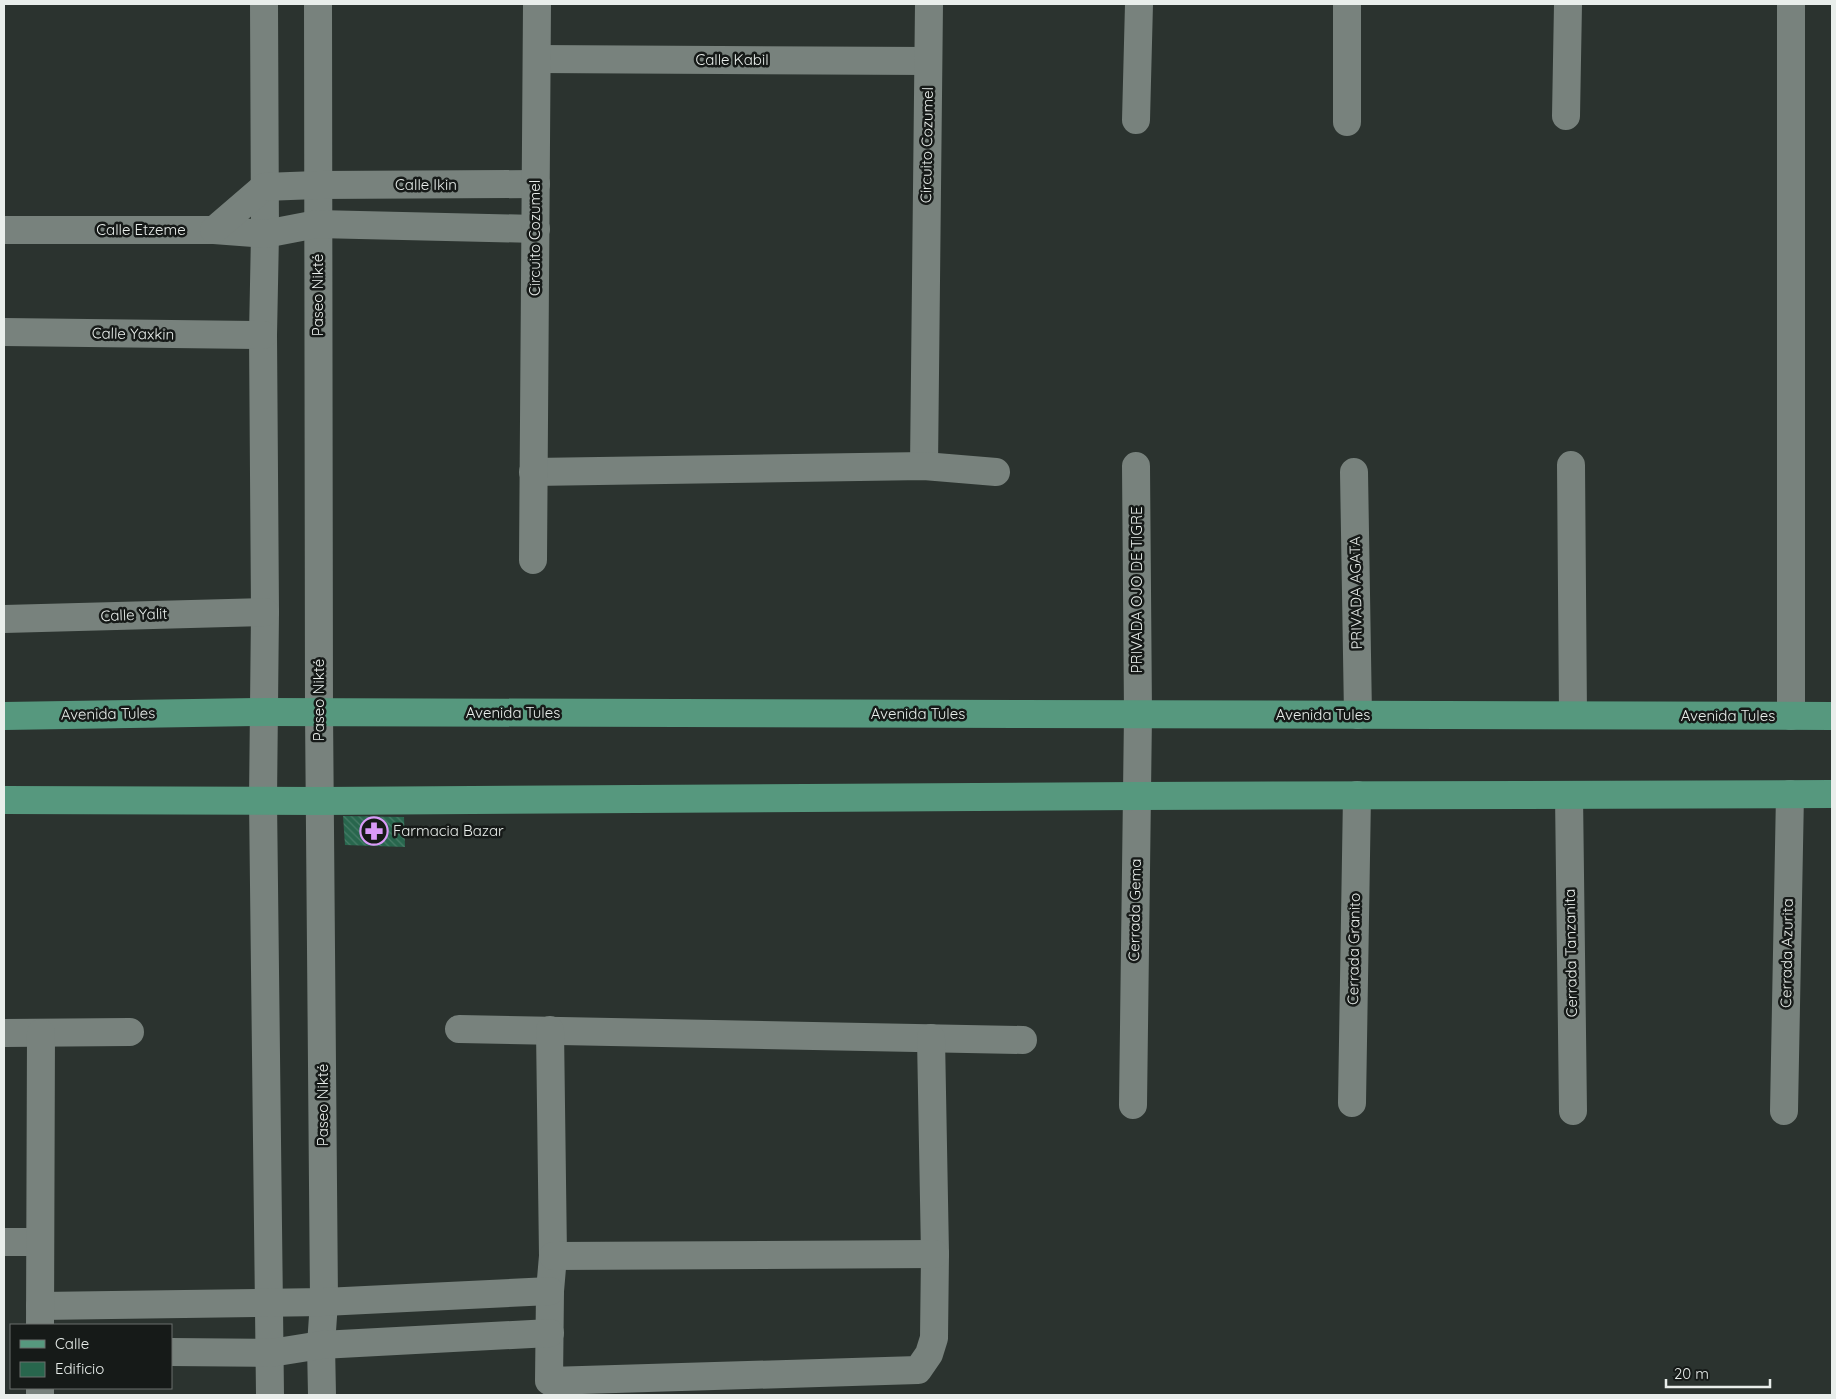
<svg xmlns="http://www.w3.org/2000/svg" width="1836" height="1399" font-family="Quicksand,sans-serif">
<defs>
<pattern id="building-back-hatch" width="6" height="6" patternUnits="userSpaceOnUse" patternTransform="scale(1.25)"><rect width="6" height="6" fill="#28664d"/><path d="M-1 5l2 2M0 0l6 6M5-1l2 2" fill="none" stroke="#477c67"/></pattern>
</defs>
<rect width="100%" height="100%" fill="#2b332f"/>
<path fill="url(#building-back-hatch)" d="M 343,816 L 404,817 L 405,847 L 345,845 Z"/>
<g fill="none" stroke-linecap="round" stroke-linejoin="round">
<g stroke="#78827d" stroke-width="28">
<path d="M 264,4 L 265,234 L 263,335 L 265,612 L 263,800 L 270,1395"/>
<path d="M 318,4 L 319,712 L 324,1302 L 321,1345 L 322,1395"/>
<path d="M 537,59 L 928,61"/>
<path d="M 1566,116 L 1568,4"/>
<path d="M 1136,120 L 1139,4"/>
<path d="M 1347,122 L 1347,4"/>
<path d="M 4,230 L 214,230 L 265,234 L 317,224 L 536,229"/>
<path d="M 214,230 L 264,187 L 317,185 L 536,184"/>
<path d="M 4,332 L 263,335"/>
<path d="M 1571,465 L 1573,715"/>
<path d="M 924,466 L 929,4"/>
<path d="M 533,472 L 924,466 L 996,472"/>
<path d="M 1354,472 L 1358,715"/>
<path d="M 533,560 L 537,4"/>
<path d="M 4,619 L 265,612"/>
<path d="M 1791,716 L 1791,4"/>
<path d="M 1569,795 L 1573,1111"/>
<path d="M 459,1029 L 1023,1040"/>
<path d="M 550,1030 L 553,1256 L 550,1291 L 549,1381 L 918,1370 L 929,1354 L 934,1338 L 935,1254 L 931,1038"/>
<path d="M 4,1033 L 130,1032"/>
<path d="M 1352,1103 L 1357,795"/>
<path d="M 1133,1105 L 1138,714 L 1136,466"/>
<path d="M 1784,1111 L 1790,794"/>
<path d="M 4,1242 L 40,1242"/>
<path d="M 553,1256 L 935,1254"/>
<path d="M 40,1306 L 324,1302 L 550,1291"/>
<path d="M 40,1325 L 41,1033"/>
<path d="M 171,1352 L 271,1353 L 321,1345 L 550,1333"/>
<path d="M 40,1395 L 40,1388"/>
</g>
<g stroke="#56987e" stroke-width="28">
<path d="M 4,716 L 264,712 L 1832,716"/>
<path d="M 4,800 L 320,801 L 1137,796 L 1832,794"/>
</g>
</g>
<defs>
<g id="pharmacy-ring" transform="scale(1.4375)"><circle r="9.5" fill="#161a18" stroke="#d99af7" stroke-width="1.5"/><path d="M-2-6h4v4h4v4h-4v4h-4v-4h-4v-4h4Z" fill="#d99af7"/></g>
</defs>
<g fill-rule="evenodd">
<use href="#pharmacy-ring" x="374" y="831"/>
</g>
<g text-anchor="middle" stroke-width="5" stroke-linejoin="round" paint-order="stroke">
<g font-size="15" fill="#e9eeeb" stroke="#161a18">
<text x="732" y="65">Calle Kabil</text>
<text transform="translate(927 145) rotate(-89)" y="5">Circuito Cozumel</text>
<text x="426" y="190">Calle Ikin</text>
<text x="141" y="235">Calle Etzeme</text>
<text transform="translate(535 238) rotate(-90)" y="5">Circuito Cozumel</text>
<text transform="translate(318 295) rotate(-90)" y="5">Paseo Nikté</text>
<text transform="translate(133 334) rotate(1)" y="5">Calle Yaxkin</text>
<text transform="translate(1137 590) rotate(-90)" y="5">PRIVADA OJO DE TIGRE</text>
<text transform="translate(1356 593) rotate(-91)" y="5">PRIVADA AGATA</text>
<text transform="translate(134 615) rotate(-2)" y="5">Calle Yalit</text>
<text transform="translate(319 700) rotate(-90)" y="5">Paseo Nikté</text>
<text x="513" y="718">Avenida Tules</text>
<text transform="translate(108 714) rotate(-1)" y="5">Avenida Tules</text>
<text x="918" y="719">Avenida Tules</text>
<text x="1323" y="720">Avenida Tules</text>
<text x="1728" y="721">Avenida Tules</text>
<text transform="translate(1135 910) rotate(-89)" y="5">Cerrada Gema</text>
<text transform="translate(1354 949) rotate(-89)" y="5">Cerrada Granito</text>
<text transform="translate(1571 953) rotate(-91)" y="5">Cerrada Tanzanita</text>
<text transform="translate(1787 953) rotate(-89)" y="5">Cerrada Azurita</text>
<text transform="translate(323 1105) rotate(-90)" y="5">Paseo Nikté</text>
</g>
<g font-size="15" fill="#e9eeeb" stroke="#161a18" text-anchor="start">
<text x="393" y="836">Farmacia Bazar</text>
</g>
</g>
<rect width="1836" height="1399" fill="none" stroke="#e9eeeb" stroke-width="10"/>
<rect x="10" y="1324" width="162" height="65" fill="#161a18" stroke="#6a6f6c"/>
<rect x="20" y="1340" width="25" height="8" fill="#56987e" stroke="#6a6f6c"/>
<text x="55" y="1349" font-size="15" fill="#e9eeeb">Calle</text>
<rect x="20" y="1362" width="25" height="15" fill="#28664d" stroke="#6a6f6c"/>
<text x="55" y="1374" font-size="15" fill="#e9eeeb">Edificio</text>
<path d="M1666 1379v8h104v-8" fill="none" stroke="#e9eeeb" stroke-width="2.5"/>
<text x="1674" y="1379" font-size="15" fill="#e9eeeb" stroke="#161a18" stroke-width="4" paint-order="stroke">20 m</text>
</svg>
